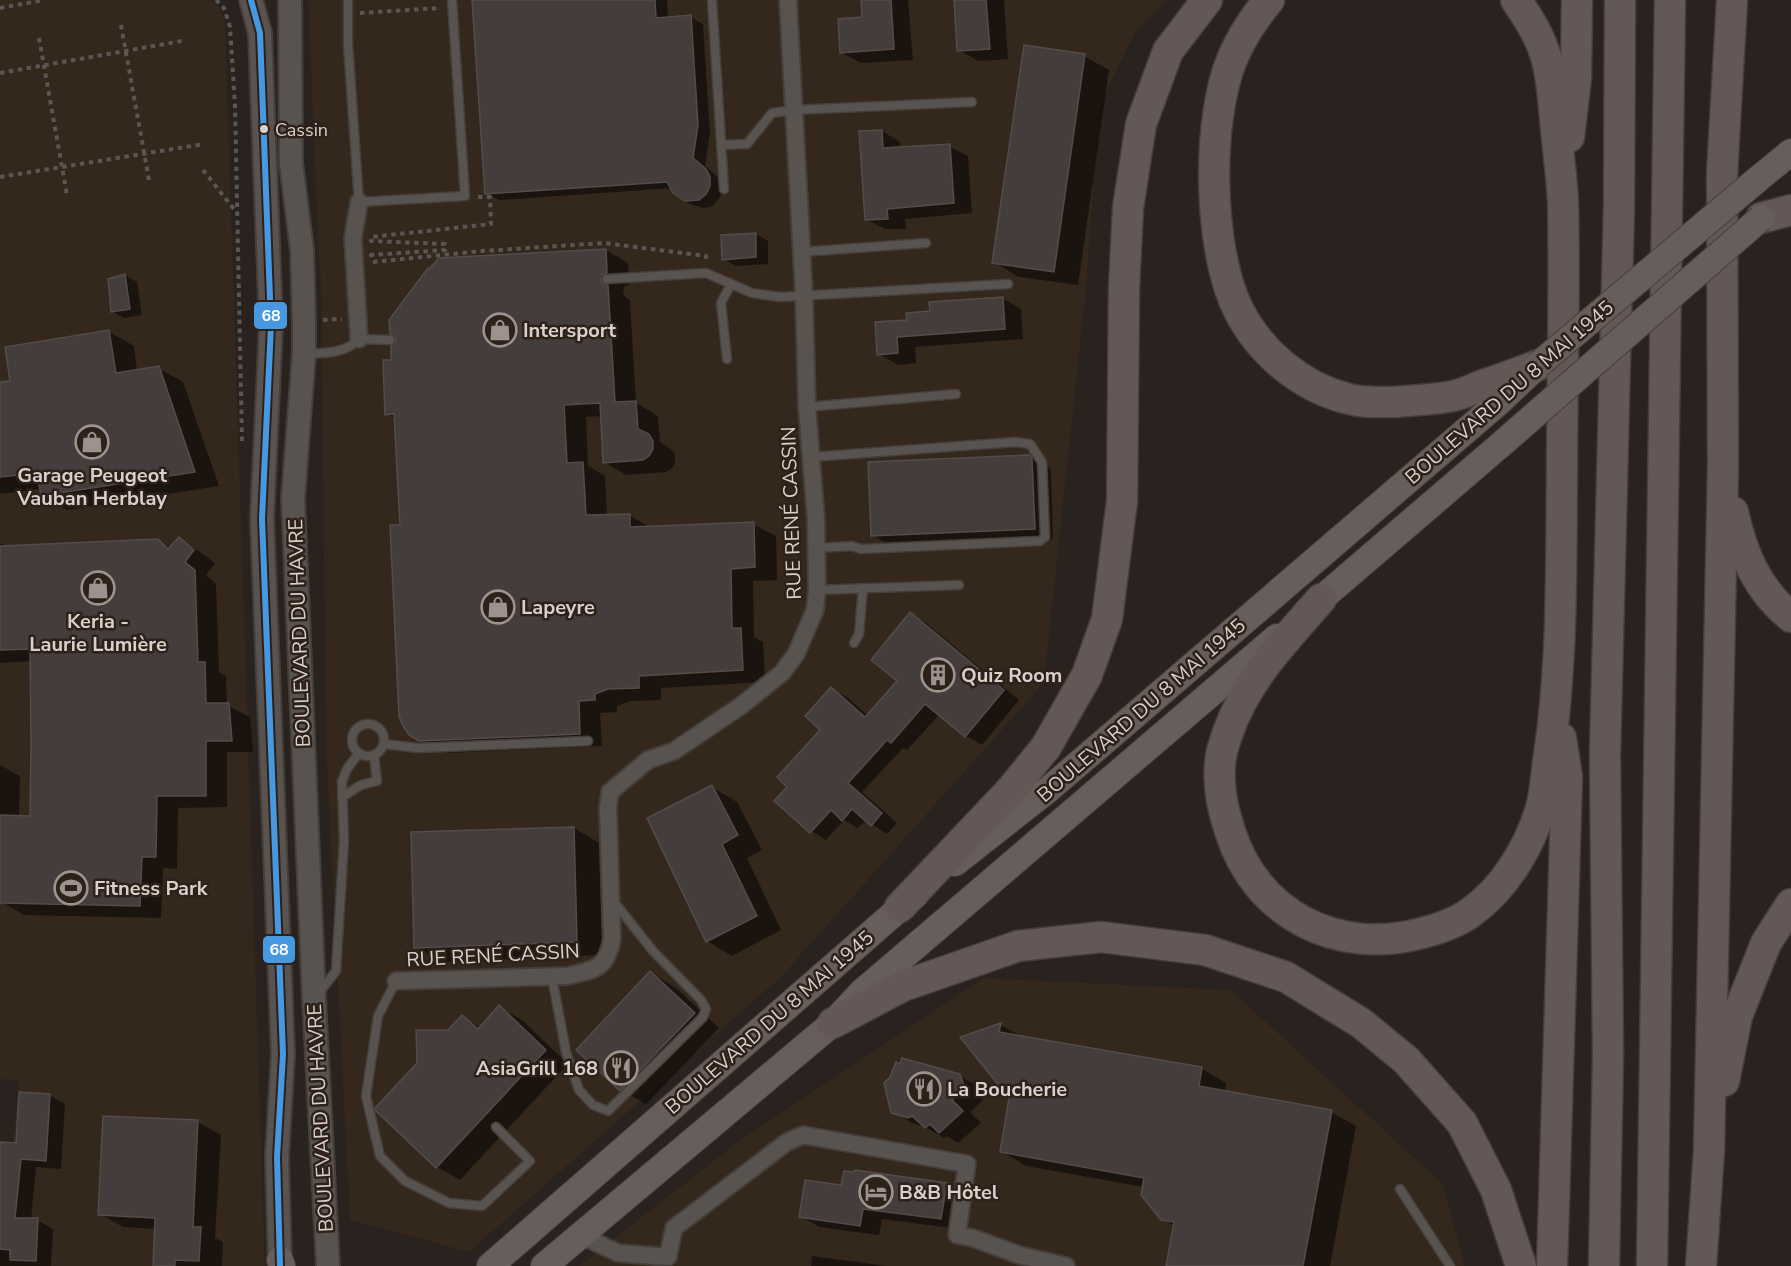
<svg xmlns="http://www.w3.org/2000/svg" width="1791" height="1266" font-family="'Nunito Sans',sans-serif">
<rect width="100%" height="100%" fill="#29221e"/>
<g fill="#34271b">
<path d="M 0,0 L 211,0 L 221,10 L 225,23 L 265,1266 L 1,1266 L 19,1081 L 0,1079 Z"/>
<path d="M 308,0 L 1167,0 L 1136,31 L 1098,108 L 1087,280 L 1044,683 L 781,977 L 469,1252 L 350,1220 L 326,749 L 321,285 L 318,240 Z"/>
<path d="M 984,978 L 1231,990 L 1443,1184 L 1465,1266 L 579,1266 L 739,1141 Z"/>
</g>
<g fill="#0007">
<path d="M 474,0 L 667,0 L 668,18 L 690,17 L 703,24 L 710,133 L 705,166 L 719,178 L 722,185 L 722,193 L 718,200 L 712,206 L 705,208 L 692,205 L 679,197 L 674,188 L 499,200 L 487,193 Z"/>
<path d="M 862,0 L 908,0 L 913,60 L 861,63 L 842,53 L 864,19 Z"/>
<path d="M 955,0 L 1004,0 L 1008,59 L 978,61 L 959,50 Z"/>
<path d="M 1084,56 L 1109,70 L 1078,285 L 1019,277 L 994,262 Z"/>
<path d="M 882,131 L 900,142 L 900,149 L 949,146 L 968,156 L 972,213 L 905,219 L 906,229 L 885,229 L 866,219 Z"/>
<path d="M 756,234 L 768,241 L 768,264 L 736,266 L 724,259 Z"/>
<path d="M 606,250 L 628,263 L 629,285 L 625,286 L 623,292 L 624,296 L 630,300 L 636,403 L 658,416 L 660,442 L 671,449 L 675,455 L 675,463 L 672,468 L 666,472 L 626,475 L 604,462 L 602,416 L 586,417 L 588,466 L 605,476 L 607,516 L 629,515 L 651,528 L 753,524 L 776,536 L 777,580 L 753,581 L 754,637 L 763,642 L 765,682 L 661,688 L 661,700 L 631,701 L 617,706 L 617,712 L 600,713 L 602,746 L 448,753 L 410,733 L 396,419 L 387,414 L 393,361 Z"/>
<path d="M 125,275 L 137,282 L 142,315 L 124,318 L 112,311 Z"/>
<path d="M 1002,298 L 1021,309 L 1023,339 L 915,347 L 916,363 L 898,365 L 879,354 L 908,321 L 932,313 Z"/>
<path d="M 109,332 L 134,346 L 137,371 L 158,368 L 183,382 L 219,486 L 67,510 L 42,495 L 41,489 L 0,494 L 0,384 L 12,382 Z"/>
<path d="M 1029,456 L 1049,468 L 1051,471 L 1053,539 L 891,546 L 872,535 Z"/>
<path d="M 179,539 L 200,552 L 215,563 L 206,575 L 216,584 L 219,672 L 226,676 L 227,705 L 250,717 L 253,752 L 227,752 L 227,807 L 178,808 L 177,869 L 163,868 L 161,918 L 24,915 L 2,902 L 0,880 L 0,765 L 20,776 L 19,817 L 31,817 L 32,661 L 0,663 L 0,543 L 8,547 L 157,541 L 171,548 Z"/>
<path d="M 911,614 L 926,623 L 1019,700 L 982,745 L 966,736 L 940,714 L 907,750 L 903,748 L 862,792 L 897,823 L 887,834 L 866,820 L 858,828 L 844,820 L 826,840 L 811,831 L 789,787 L 822,730 L 831,689 L 847,697 L 868,716 L 899,681 Z"/>
<path d="M 712,787 L 737,802 L 762,850 L 747,858 L 781,930 L 732,956 L 707,941 Z"/>
<path d="M 574,828 L 599,843 L 602,955 L 441,962 L 416,947 Z"/>
<path d="M 651,973 L 676,988 L 719,1028 L 646,1104 L 620,1089 Z"/>
<path d="M 499,1007 L 522,1020 L 568,1064 L 460,1180 L 437,1167 L 377,1110 L 462,1017 L 481,1028 Z"/>
<path d="M 1001,1025 L 1024,1038 L 1202,1069 L 1226,1083 L 1225,1093 L 1331,1112 L 1356,1126 L 1330,1266 L 1168,1266 L 1175,1226 L 1162,1219 L 1144,1187 L 1026,1166 L 1001,1151 L 1011,1097 L 963,1037 Z"/>
<path d="M 960,1076 L 979,1087 L 983,1100 L 970,1112 L 981,1123 L 958,1143 L 947,1136 L 944,1138 L 927,1128 L 912,1123 L 893,1112 Z"/>
<path d="M 49,1095 L 65,1104 L 61,1169 L 36,1167 L 31,1220 L 37,1220 L 53,1229 L 51,1266 L 0,1266 L 0,1143 L 18,1144 Z"/>
<path d="M 198,1122 L 221,1135 L 215,1238 L 223,1242 L 222,1266 L 155,1266 L 156,1229 L 123,1227 L 100,1214 Z"/>
<path d="M 946,1184 L 965,1195 L 959,1229 L 882,1219 L 879,1235 L 819,1227 L 801,1216 L 842,1187 Z"/>
<path d="M 812,1256 L 887,1266 L 811,1266 Z"/>
</g>
<g fill="#443d3b" stroke="#534c4a" stroke-width="1.5">
<path d="M 472,0 L 655,0 L 656,18 L 691,15 L 698,125 L 693,158 L 706,169 L 710,177 L 710,186 L 706,194 L 699,200 L 685,201 L 673,193 L 667,182 L 485,194 Z"/>
<path d="M 861,0 L 891,0 L 894,49 L 840,53 L 838,19 L 862,17 Z"/>
<path d="M 954,0 L 986,0 L 990,49 L 957,51 Z"/>
<path d="M 1024,45 L 1085,54 L 1054,272 L 992,263 Z"/>
<path d="M 882,130 L 883,148 L 950,144 L 954,203 L 887,209 L 888,219 L 865,220 L 859,131 Z"/>
<path d="M 756,233 L 756,257 L 722,260 L 721,235 Z"/>
<path d="M 606,249 L 607,273 L 603,274 L 601,279 L 602,283 L 608,285 L 615,402 L 636,401 L 638,429 L 649,434 L 653,441 L 653,449 L 649,456 L 643,460 L 603,463 L 600,403 L 564,405 L 567,463 L 583,462 L 586,515 L 630,514 L 630,527 L 754,522 L 755,567 L 731,569 L 732,628 L 741,628 L 743,670 L 639,676 L 639,688 L 608,689 L 595,694 L 595,700 L 579,701 L 580,734 L 419,741 L 409,735 L 403,726 L 399,716 L 390,525 L 400,525 L 394,414 L 385,415 L 383,360 L 391,360 L 391,346 L 396,341 L 395,337 L 390,334 L 389,320 L 428,268 L 429,269 L 439,258 Z"/>
<path d="M 125,274 L 130,309 L 111,312 L 108,279 Z"/>
<path d="M 1003,297 L 1005,329 L 897,337 L 898,353 L 877,355 L 875,322 L 907,320 L 906,313 L 930,311 L 929,302 Z"/>
<path d="M 109,330 L 116,373 L 159,366 L 195,472 L 41,496 L 37,473 L 0,477 L 0,382 L 10,381 L 5,347 Z"/>
<path d="M 1030,455 L 1032,459 L 1035,529 L 871,536 L 868,462 Z"/>
<path d="M 179,537 L 194,550 L 185,562 L 195,570 L 198,662 L 205,662 L 206,703 L 229,703 L 232,741 L 206,741 L 206,796 L 157,796 L 156,857 L 142,857 L 140,906 L 0,903 L 0,815 L 30,816 L 31,745 L 30,649 L 0,650 L 0,546 L 158,539 L 168,549 Z"/>
<path d="M 910,612 L 1004,690 L 965,737 L 925,704 L 891,743 L 887,740 L 848,783 L 882,813 L 871,826 L 852,809 L 842,821 L 831,810 L 810,833 L 774,801 L 787,787 L 777,777 L 820,730 L 805,716 L 831,687 L 865,717 L 897,681 L 871,660 Z"/>
<path d="M 712,785 L 738,835 L 722,844 L 757,916 L 706,942 L 647,818 Z"/>
<path d="M 574,827 L 577,942 L 414,948 L 411,832 Z"/>
<path d="M 650,971 L 695,1013 L 620,1091 L 576,1050 Z"/>
<path d="M 499,1005 L 546,1050 L 436,1168 L 376,1111 L 375,1108 L 417,1063 L 416,1030 L 448,1030 L 462,1015 L 478,1029 Z"/>
<path d="M 1001,1023 L 999,1032 L 1202,1067 L 1199,1086 L 1332,1110 L 1303,1266 L 1166,1266 L 1174,1222 L 1161,1220 L 1141,1195 L 1144,1178 L 1000,1152 L 1009,1098 L 960,1037 Z"/>
<path d="M 902,1058 L 960,1074 L 965,1088 L 952,1100 L 963,1111 L 939,1133 L 930,1124 L 925,1128 L 912,1116 L 908,1118 L 891,1113 L 884,1083 L 890,1077 L 896,1062 L 900,1064 Z"/>
<path d="M 19,1092 L 50,1094 L 46,1161 L 21,1159 L 15,1218 L 38,1218 L 36,1261 L 10,1260 L 10,1250 L 0,1249 L 0,1142 L 16,1143 Z"/>
<path d="M 103,1116 L 198,1120 L 193,1227 L 201,1227 L 199,1261 L 175,1260 L 175,1266 L 153,1266 L 155,1218 L 98,1215 Z"/>
<path d="M 855,1170 L 947,1183 L 941,1219 L 863,1209 L 860,1226 L 799,1217 L 805,1180 L 841,1185 L 844,1171 L 855,1172 Z"/>
</g>
<g fill="none" stroke-linecap="round" stroke-linejoin="round">
<g stroke="#453f3b" stroke-width="11">
<g id="lane">
<path d="M 348,0 L 348,44 L 359,202 L 465,196 L 452,0"/>
<path d="M 712,0 L 724,189"/>
<path d="M 721,145 L 747,144 L 772,113 L 793,110 L 972,102"/>
<path d="M 801,252 L 926,243"/>
<path d="M 607,279 L 706,273 L 752,293 L 780,297 L 1008,284"/>
<path d="M 304,354 C 323,353 345,354 359,339 L 390,340"/>
<path d="M 727,359 L 721,303 L 731,284"/>
<path d="M 807,407 L 956,394"/>
<path d="M 811,457 L 1015,442 L 1030,444 L 1042,462 L 1045,537 L 1040,541 L 861,549 L 852,546 L 816,548"/>
<path d="M 817,590 L 959,585"/>
<path d="M 854,643 L 859,634 L 863,588"/>
<circle cx="368" cy="740" r="16"/>
<path d="M 384,744 L 418,748 L 588,741"/>
<path d="M 342,797 L 361,785 L 377,781 L 374,755"/>
<path d="M 552,977 L 566,1052 L 579,1090 L 593,1105 L 608,1111 L 703,1017 L 706,1009 L 701,1000 L 653,951 L 614,902"/>
<path d="M 396,981 L 378,1016 L 366,1096 L 380,1156 L 405,1181 L 449,1203 L 482,1206 L 530,1161 L 496,1127"/>
<path d="M 318,994 L 336,971 L 344,841 L 342,781 L 347,769 L 359,753"/>
<path d="M 1400,1189 L 1450,1266"/>
</g>
</g>
<g stroke="#453f3b" stroke-width="20">
<g id="street">
<path d="M 359,339 L 353,238 L 359,202"/>
<path d="M 396,981 L 567,976 C 594,970 607,969 612,939 L 608,808 L 610,792 L 648,760 L 674,751 L 742,705 L 782,673 L 796,654 L 815,610 L 817,590 L 816,520 L 807,407 L 804,295 L 788,0"/>
<path d="M 580,1235 L 618,1253 L 668,1257 L 674,1228 L 787,1142 L 803,1135 L 967,1164 L 957,1235 L 973,1238 L 1019,1255 L 1066,1266"/>
</g>
</g>
<g stroke="#453f3b" stroke-width="26">
<g id="secondary">
<path d="M 251,0 L 260,33 L 271,325 L 262,519 L 283,1054 L 277,1157 L 280,1266"/>
<path d="M 290,0 L 291,163 L 302,250 L 304,321 L 304,354 L 293,498 L 314,999 L 328,1266"/>
</g>
</g>
<g stroke="#453f3b" stroke-width="28">
<g id="primary">
<path d="M 1758,179 L 1791,152"/>
<path d="M 1307,611 L 1498,447"/>
<path d="M 955,863 L 1049,789 L 1498,403 L 1534,369"/>
<path d="M 280,1260 L 282,1266"/>
<path d="M 490,1266 L 915,895"/>
<path d="M 544,1266 L 833,1023 L 862,992 L 1277,637"/>
</g>
</g>
<g stroke="#453f3b" stroke-width="33">
<g id="highway">
<path d="M 1269,0 C 1254,18 1242,36 1233,57 C 1206,119 1208,251 1239,311 C 1260,352 1300,386 1345,398 C 1361,403 1377,402 1394,402 C 1414,400 1433,400 1453,396 C 1463,394 1473,389 1483,385 C 1501,379 1520,372 1538,365"/>
<path d="M 1569,137 L 1576,78 L 1577,0"/>
<path d="M 1761,218 L 1791,210"/>
<path d="M 1733,512 C 1742,553 1757,590 1791,617"/>
<path d="M 1321,599 C 1283,643 1246,679 1227,735 C 1225,742 1222,749 1221,756 C 1217,781 1222,808 1230,831 C 1256,915 1338,956 1422,933 C 1438,929 1456,923 1470,913 C 1505,888 1529,848 1541,808 C 1546,791 1546,772 1549,755 C 1563,661 1561,563 1562,468 C 1562,380 1565,291 1563,203 C 1562,178 1558,152 1556,128 C 1554,110 1553,92 1550,75 C 1546,46 1532,23 1516,0"/>
<path d="M 900,907 L 1011,790 L 1046,747 L 1087,675 L 1107,619 L 1122,501 L 1124,288 L 1128,208 L 1141,124 L 1168,51 L 1207,0"/>
<path d="M 833,1023 L 903,986 L 1018,946 L 1101,937 L 1205,950 L 1286,977 L 1361,1023 L 1406,1060 L 1462,1123 L 1496,1190 L 1521,1266"/>
<path d="M 1724,1081 L 1737,1016 L 1766,943 L 1791,904"/>
<path d="M 1552,1266 L 1567,777 L 1561,738"/>
<path d="M 1604,1266 L 1608,1055 L 1605,754 L 1619,206 L 1620,0"/>
<path d="M 1652,1266 L 1670,0"/>
<path d="M 1701,1266 L 1709,1151 L 1723,466 L 1722,174 L 1732,0"/>
</g>
</g>
<g stroke="#5b5653" stroke-width="4" stroke-dasharray="4.5 4.5" stroke-linecap="butt">
<path d="M 216,0 L 224,8 L 230,27 L 235,105 L 242,442"/>
<path d="M 0,8 L 44,0"/>
<path d="M 360,13 L 439,8"/>
<path d="M 121,25 L 149,180"/>
<path d="M 39,38 L 67,195"/>
<path d="M 0,73 L 182,41"/>
<path d="M 203,170 L 237,213"/>
<path d="M 0,177 L 204,144"/>
<path d="M 372,256 L 371,255 L 445,250 L 445,244 L 371,241 L 371,237 L 491,224 L 490,197 L 478,197"/>
<path d="M 373,262 L 482,251 L 604,243 L 706,256 L 706,261"/>
<path d="M 323,320 L 342,319"/>
</g>
<use href="#lane" stroke="#595350" stroke-width="8"/>
<use href="#street" stroke="#595350" stroke-width="16"/>
<use href="#secondary" stroke="#595350" stroke-width="22"/>
<use href="#primary" stroke="#675d5b" stroke-width="26"/>
<use href="#highway" stroke="#645857" stroke-width="30"/>
<g stroke="#453f3b" stroke-width="28" stroke-linecap="butt">
<g id="primary-bridge">
<path d="M 1538,365 L 1758,179"/>
<path d="M 1498,447 L 1761,218"/>
</g>
</g>
<use href="#primary-bridge" stroke="#675d5b" stroke-width="26"/>
<g stroke="#2e2119" stroke-width="10">
<path id="bus-1" d="M 251,0 L 260,33 L 271,325 L 262,519 L 283,1054 L 277,1157 L 280,1266"/>
</g>
<use href="#bus-1" stroke="#4699e1" stroke-width="6"/>
</g>
<defs>
<g id="shop-ring" transform="scale(1.725)"><circle r="9.5" fill="#2e2119" stroke="#9c938e" stroke-width="1.5"/><path d="M-5-2.5h2.3a2.7 3.5 0 0 1 5.4 0H5L5.5 6h-11ZM-1.5-2.5h3a1.5 2.3 0 0 0-3 0Z" fill="#9c938e"/></g>
<g id="building-ring" transform="scale(1.725)"><circle r="9.5" fill="#2e2119" stroke="#9c938e" stroke-width="1.5"/><path d="M-4-6H4V6H1V3H-1V6H-4ZM-2.5-4.3h1.7v1.8h-1.7ZM.8-4.3h1.7v1.8H.8ZM-2.5-1h1.7V.8h-1.7ZM.8-1h1.7V.8H.8Z" fill="#9c938e"/></g>
<g id="stadium-ring" transform="scale(1.725)"><circle r="9.5" fill="#2e2119" stroke="#9c938e" stroke-width="1.5"/><path d="M0-5a6.5 5 0 1 0 0 10a6.5 5 0 1 0 0-10ZM-3.5-1.8h7v3.6h-7Z" fill="#9c938e"/></g>
<g id="restaurant-ring" transform="scale(1.725)"><circle r="9.5" fill="#2e2119" stroke="#9c938e" stroke-width="1.5"/><path d="M-5-6h1v4h1v-4h1v4h1v-4h1v5L-1.5 .5V6h-2V.5L-5-1ZM5-6V6H3V1.5H1.5Q1.5-4 5-6Z" fill="#9c938e"/></g>
<g id="hotel-ring" transform="scale(1.725)"><circle r="9.5" fill="#2e2119" stroke="#9c938e" stroke-width="1.5"/><path d="M-6-4.5h1.5V1H6V5H4.5V3h-9V5H-6ZM-4 0a1.8 1.8 0 1 1 3.6 0ZM.5 0V-2.5h3Q6-2.5 6 0Z" fill="#9c938e"/></g>
</defs>
<g fill-rule="evenodd">
<use href="#shop-ring" x="500" y="330"/>
<use href="#shop-ring" x="92" y="442"/>
<use href="#shop-ring" x="98" y="588"/>
<use href="#shop-ring" x="498" y="607"/>
<use href="#building-ring" x="938" y="675"/>
<use href="#stadium-ring" x="71" y="888"/>
<use href="#restaurant-ring" x="621" y="1068"/>
<use href="#restaurant-ring" x="924" y="1089"/>
<use href="#hotel-ring" x="876" y="1192"/>
</g>
<circle fill="#dad0cb" stroke="#2e2119" stroke-width="2" cx="264" cy="129" r="5"/>
<g text-anchor="middle" stroke-width="5" stroke-linejoin="round" paint-order="stroke">
<g font-size="18" fill="#dad0cb" stroke="#2e2119" text-anchor="start">
<text x="275" y="136">Cassin</text>
</g>
<g font-size="20" font-weight="bold" fill="#dad0cb" stroke="#2e2119" text-anchor="start">
<text x="523" y="337">Intersport</text>
<text x="92" y="482" text-anchor="middle">Garage Peugeot<tspan x="92" dy="23">Vauban Herblay</tspan></text>
<text x="521" y="614">Lapeyre</text>
<text x="98" y="628" text-anchor="middle">Keria -<tspan x="98" dy="23">Laurie Lumière</tspan></text>
<text x="961" y="682">Quiz Room</text>
<text x="94" y="895">Fitness Park</text>
<text x="598" y="1075" text-anchor="end">AsiaGrill 168</text>
<text x="947" y="1096">La Boucherie</text>
<text x="899" y="1199">B&amp;B Hôtel</text>
</g>
<g font-size="20" fill="#dad0cb" stroke="#2e2119">
<text transform="translate(1509 392) rotate(-41)" y="7">BOULEVARD DU 8 MAI 1945</text>
<text transform="translate(791 513) rotate(-92)" y="7">RUE RENÉ CASSIN</text>
<text transform="translate(299 633) rotate(-92)" y="7">BOULEVARD DU HAVRE</text>
<text transform="translate(1141 710) rotate(-41)" y="7">BOULEVARD DU 8 MAI 1945</text>
<text transform="translate(493 955) rotate(-3)" y="7">RUE RENÉ CASSIN</text>
<text transform="translate(769 1022) rotate(-41)" y="7">BOULEVARD DU 8 MAI 1945</text>
<text transform="translate(320 1118) rotate(-93)" y="7">BOULEVARD DU HAVRE</text>
</g>
</g>
<g stroke="#2e2119" stroke-width="2">
<rect x="253" y="301" width="35" height="29" rx="6" fill="#4699e1"/>
<rect x="262" y="935" width="34" height="29" rx="6" fill="#4699e1"/>
</g>
<g font-size="16" text-anchor="middle" font-weight="bold" fill="#fff">
<text x="271" y="321">68</text>
<text x="279" y="955">68</text>
</g>
</svg>
